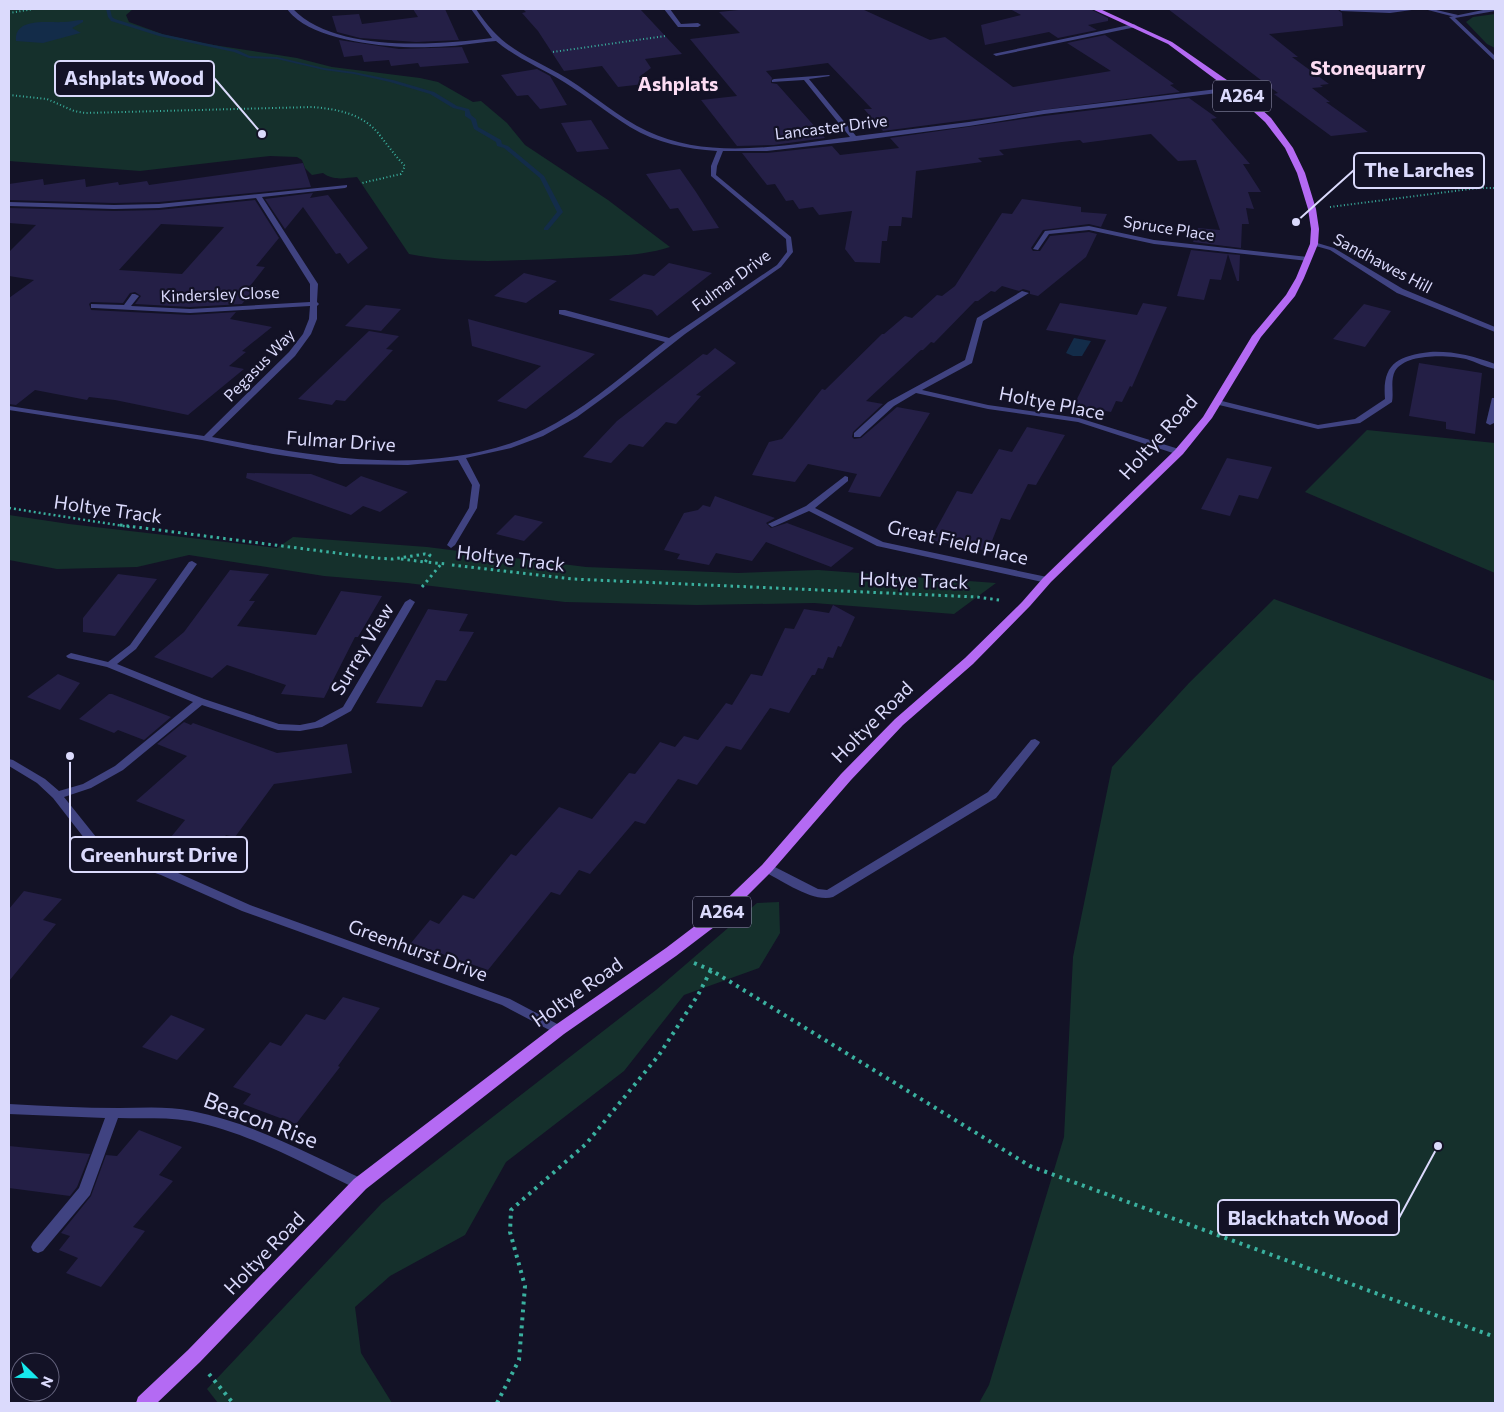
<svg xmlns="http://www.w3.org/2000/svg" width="1504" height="1412" font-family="Commissioner,sans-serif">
<rect width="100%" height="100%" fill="#131226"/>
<g fill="#15302c">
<path d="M 9,9 L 150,9 L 133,9 L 126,15 L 129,22 L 165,35 L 207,44 L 297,58 L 332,67 L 420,78 L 438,82 L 473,102 L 481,101 L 507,123 L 525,145 L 608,200 L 670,247 C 639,257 605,256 572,258 C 518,260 463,265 409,254 L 357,177 C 344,178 334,181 323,173 L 312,175 L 305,168 L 302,160 L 297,157 L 270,156 L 140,171 L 9,161 Z"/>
<path d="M 1495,14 L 1495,48 L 1487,44 L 1466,22 L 1473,17 Z"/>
<path d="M 1367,430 L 1495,443 L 1495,573 L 1305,492 Z"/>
<path d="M 9,515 L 69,524 L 277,548 L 293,537 L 427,547 L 586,567 L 738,573 L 818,570 L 996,583 L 954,614 L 814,603 L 697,605 L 565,602 L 407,583 L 324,576 L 189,555 L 137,567 L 57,569 L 9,560 Z"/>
<path d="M 1274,599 L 1495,681 L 1495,1403 L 979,1403 L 989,1385 L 1064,1137 L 1073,957 L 1112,767 L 1189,683 Z"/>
<path d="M 779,902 L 780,933 L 759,968 L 684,995 L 624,1071 L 506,1162 L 465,1235 L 390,1276 L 355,1307 L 361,1353 L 392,1403 L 218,1403 L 207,1389 L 382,1203 L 656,990 L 757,903 Z"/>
</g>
<g fill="#132c49">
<path d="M 83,20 L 83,22 L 72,28 L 81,33 L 80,33 L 43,43 L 16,41 C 14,17 48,23 63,22 C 70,22 76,20 83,20 Z"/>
<path d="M 1074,338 L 1091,341 L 1082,356 L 1073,356 L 1066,353 Z"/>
</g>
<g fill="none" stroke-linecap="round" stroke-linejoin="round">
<path fill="#132c49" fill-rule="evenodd" d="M 106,9 L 110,9 L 112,17 L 115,19 L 162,34 L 237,50 L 250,56 L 277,57 L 324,68 L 354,72 L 393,80 L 434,92 L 457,106 L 469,109 L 471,115 L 476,119 L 478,127 L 501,140 L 502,144 L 508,146 L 544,176 L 563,212 L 548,230 L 544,230 L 544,228 L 557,212 L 540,178 L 504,148 L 497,146 L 496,142 L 474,129 L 471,120 L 465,116 L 465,111 L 453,108 L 430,94 L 390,82 L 354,74 L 324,70 L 277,59 L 249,58 L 234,52 L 159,36 L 111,21 L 108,17 Z"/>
</g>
<g fill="#241f46" fill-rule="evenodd">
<path d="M 413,9 L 445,9 L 459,40 L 416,42 L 360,38 L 337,32 L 332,16 L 359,14 L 362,24 L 418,17 Z"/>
<path d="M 523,9 L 640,9 L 682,54 L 645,59 L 651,68 L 639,77 L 644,84 L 618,87 L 602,66 L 564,71 L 538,31 L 522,13 L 526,12 Z"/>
<path d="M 748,9 L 862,9 L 930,40 L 945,37 L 1013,87 L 1111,71 L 1067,43 L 1105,35 L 1174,84 L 1170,85 L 1180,92 L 883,131 L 864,109 L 872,109 L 828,63 L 766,71 L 772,78 L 771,83 L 777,84 L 825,138 L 774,145 L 737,146 L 701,100 L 737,96 L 690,39 L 740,33 L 719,12 Z"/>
<path d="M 1010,9 L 1090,9 L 1108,18 L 1108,21 L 1088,25 L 1097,30 L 1058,38 L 1049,32 L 985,45 L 981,25 L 1021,15 Z"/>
<path d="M 1168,9 L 1337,9 L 1342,13 L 1343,26 L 1269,34 L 1298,57 L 1292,57 L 1329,84 L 1320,85 L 1323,87 L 1312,88 L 1330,102 L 1326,102 L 1368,132 L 1331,136 L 1274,94 L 1278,93 Z"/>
<path d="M 339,40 L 399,49 L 462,47 L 469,63 L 420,67 L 418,63 L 391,66 L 389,60 L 364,62 L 362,55 L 344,57 Z"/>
<path d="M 537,69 L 550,76 L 567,105 L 540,109 L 528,95 L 517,96 L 501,75 Z"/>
<path d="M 1189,98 L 1217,118 L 1211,119 L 1250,164 L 1243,164 L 1261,192 L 1248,192 L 1254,209 L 1246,208 L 1249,224 L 1242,224 L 1241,248 L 1193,242 L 1198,228 L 1220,230 L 1196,160 L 1178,161 L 1151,134 L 1083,143 L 1080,140 L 1062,142 L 999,150 L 1004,155 L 978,158 L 982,162 L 916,171 L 912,218 L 902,217 L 901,226 L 889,226 L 887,241 L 882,241 L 880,263 L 855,262 L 845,249 L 852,211 L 819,215 L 813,207 L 799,209 L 793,200 L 786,201 L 775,184 L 767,185 L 742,153 L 767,153 L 832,146 L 840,155 L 899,148 L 890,138 L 1044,116 Z"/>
<path d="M 591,120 L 609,149 L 577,152 L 561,123 Z"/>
<path d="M 303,163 L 311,187 L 159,202 L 114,203 L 9,200 L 9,184 L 43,179 L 44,185 L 85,179 L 86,187 L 118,182 L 119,185 L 147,181 L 149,185 Z"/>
<path d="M 680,169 L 696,192 L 719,228 L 693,231 L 678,208 L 670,209 L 646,174 Z"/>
<path d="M 313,193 L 310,198 L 328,195 L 368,248 L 348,264 L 340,253 L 336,254 L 303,207 L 285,229 L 265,199 Z"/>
<path d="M 1022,199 L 1081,207 L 1081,212 L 1107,214 L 1101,227 L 1089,224 L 1043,230 L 1031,248 L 1033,251 L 1040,251 L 1050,236 L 1089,232 L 1097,234 L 1086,257 L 1038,296 L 1030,294 L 1030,291 L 1023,289 L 1019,291 L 1002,286 L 995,292 L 991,291 L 978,301 L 975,301 L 934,343 L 931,342 L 923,350 L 921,350 L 866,401 L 883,404 L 853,432 L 852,437 L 854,439 L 861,438 L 897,407 L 930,413 L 880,497 L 848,492 L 857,474 L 808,464 L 795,482 L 752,475 L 769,442 L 782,439 L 822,389 L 825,390 L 882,334 L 884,334 L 905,316 L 912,318 L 937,295 L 942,296 L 955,286 L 1002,213 L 1012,214 Z"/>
<path d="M 255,200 L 279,238 L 256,266 L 265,267 L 250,286 L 256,287 L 242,304 L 190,307 L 135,304 L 141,296 L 135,292 L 130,293 L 123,303 L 91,302 L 89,304 L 91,310 L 190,315 L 236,312 L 230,319 L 272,327 L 242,351 L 246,352 L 229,366 L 244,369 L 188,415 L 115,400 L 89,397 L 87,400 L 35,390 L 16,405 L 9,404 L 9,298 L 34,280 L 9,276 L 9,252 L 36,225 L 9,223 L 9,208 L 114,211 L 159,210 ZM 161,224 L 224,227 L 182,274 L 119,270 Z"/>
<path d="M 1191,250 L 1228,254 L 1221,280 L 1210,279 L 1204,300 L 1177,296 Z"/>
<path d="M 1228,254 L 1240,255 L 1239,281 L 1237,281 Z"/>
<path d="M 669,263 L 712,273 L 657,316 L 652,310 L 609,300 L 644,274 L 654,276 Z"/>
<path d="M 524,273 L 557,281 L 526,303 L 494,296 Z"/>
<path d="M 1060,303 L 1137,315 L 1143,303 L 1167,307 L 1132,387 L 1130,386 L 1122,402 L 1116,401 L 1111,412 L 1074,405 L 1106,340 L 1046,330 Z"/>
<path d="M 1364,304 L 1391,311 L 1365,347 L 1333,339 Z"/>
<path d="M 366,305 L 401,309 L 381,331 L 345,326 Z"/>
<path d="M 468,319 L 595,354 L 526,409 L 497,401 L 541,366 L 472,346 Z"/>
<path d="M 369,331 L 399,336 L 386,349 L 393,350 L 345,401 L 336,400 L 332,405 L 298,399 Z"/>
<path d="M 715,348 L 736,363 L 696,395 L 701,396 L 676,424 L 666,422 L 643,447 L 629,444 L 611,463 L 583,457 L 617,421 L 703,354 L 707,355 Z"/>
<path d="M 1419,363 L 1482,373 L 1475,434 L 1446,429 L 1446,422 L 1409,416 Z"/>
<path d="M 1027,427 L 1065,435 L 1036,485 L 1028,484 L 1010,520 L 1001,518 L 988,551 L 930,540 L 957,491 L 972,494 L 999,449 L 1012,452 Z"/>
<path d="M 1227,458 L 1272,467 L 1258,499 L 1239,495 L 1230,516 L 1201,509 Z"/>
<path d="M 247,473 L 311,474 L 346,487 L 361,476 L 408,492 L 380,512 L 363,506 L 351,515 L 246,478 Z"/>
<path d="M 715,496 L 775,518 L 766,523 L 771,528 L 787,523 L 854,548 L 831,567 L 766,542 L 752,561 L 716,553 L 709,565 L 677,559 L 680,554 L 664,550 L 684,513 L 698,510 L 703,505 L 710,507 Z"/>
<path d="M 515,515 L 543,522 L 524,541 L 496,534 Z"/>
<path d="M 230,570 L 269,574 L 249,601 L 255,601 L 237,626 L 316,635 L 341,591 L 382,596 L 358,637 L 355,637 L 324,698 L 281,694 L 286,685 L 227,665 L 212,678 L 154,657 L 184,632 Z"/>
<path d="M 118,574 L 157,579 L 115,636 L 83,632 L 83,618 Z"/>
<path d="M 833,605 L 855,617 L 841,647 L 838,646 L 833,658 L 828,657 L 823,669 L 818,668 L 815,675 L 812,675 L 789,713 L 770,708 L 741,750 L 726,746 L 697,785 L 678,779 L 645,824 L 635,821 L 590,874 L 579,870 L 560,895 L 551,892 L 488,970 L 411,943 L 430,920 L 439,924 L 463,895 L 474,899 L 511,854 L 516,856 L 559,807 L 592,819 L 629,773 L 635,774 L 660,742 L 675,747 L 684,736 L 698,740 L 726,703 L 732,705 L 751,674 L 762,676 L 785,628 L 794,629 L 804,609 L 829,613 Z"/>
<path d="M 428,609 L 468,614 L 459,631 L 474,632 L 446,681 L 436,680 L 422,707 L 376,703 Z"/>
<path d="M 58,674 L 80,683 L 60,710 L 27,697 Z"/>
<path d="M 109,694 L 112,694 L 171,717 L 144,740 L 118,730 L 114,733 L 79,719 Z"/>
<path d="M 184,722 L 191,725 L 193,723 L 277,753 L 347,744 L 352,773 L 274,784 L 235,837 L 226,835 L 212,853 L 166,843 L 185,820 L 136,801 L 187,756 L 157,744 Z"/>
<path d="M 24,891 L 62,899 L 43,920 L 56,924 L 9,981 L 9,909 Z"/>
<path d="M 343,997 L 380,1008 L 338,1066 L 340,1067 L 296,1124 L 243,1104 L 251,1094 L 233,1087 L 270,1042 L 281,1046 L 306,1014 L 325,1020 Z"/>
<path d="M 171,1015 L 205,1029 L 177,1060 L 142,1047 Z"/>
<path d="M 139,1130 L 182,1147 L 159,1175 L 173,1181 L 133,1227 L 145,1231 L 101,1287 L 66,1273 L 78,1258 L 59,1250 L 70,1236 L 61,1233 L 91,1196 L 106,1155 L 117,1156 Z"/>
<path d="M 9,1146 L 90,1154 L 77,1187 L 70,1196 L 9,1188 Z"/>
</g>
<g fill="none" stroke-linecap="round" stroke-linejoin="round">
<g stroke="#3ab09f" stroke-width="2" stroke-dasharray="1 2.5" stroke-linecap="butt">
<path d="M 9,13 L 34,9"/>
<path d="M 553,52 L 665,36"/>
<path d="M 9,95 L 47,99 L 74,111 L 85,113 L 312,107 C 336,109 361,113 378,133 C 387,144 395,156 405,166 L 401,174 L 362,183"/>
<path d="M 1330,207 L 1478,188 L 1494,188"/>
</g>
<path stroke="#3ab09f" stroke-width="2.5" stroke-dasharray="2 3" stroke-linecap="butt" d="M 9,508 L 130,527"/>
<g stroke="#3ab09f" stroke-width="3" stroke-dasharray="2.5 4" stroke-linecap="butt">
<path d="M 120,525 L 375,558 L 393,559 L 425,554 L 430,555 L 425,562 L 446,564"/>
<path d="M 401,559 L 425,562"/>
<path d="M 452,565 L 572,579 L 977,597 L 999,600"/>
<path d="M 422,587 L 442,563"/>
</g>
<g stroke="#3ab09f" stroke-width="4" stroke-dasharray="3 5" stroke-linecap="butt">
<path d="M 694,963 L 711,970 L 1030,1166 L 1495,1337"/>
<path d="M 209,1374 L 233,1403"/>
<path d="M 497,1403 L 519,1360 L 525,1286 L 510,1232 L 511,1210 L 586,1144 L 659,1055 L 698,995 L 711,970"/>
</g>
<g fill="#404381" fill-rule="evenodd">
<path d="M 1339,9 L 1419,9 L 1390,13 L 1341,11 Z"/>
<path d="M 1424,9 L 1432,9 L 1458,15 L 1455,17 Z"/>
<path d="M 1035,739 L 1040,742 L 1039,744 L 996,798 L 833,897 C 813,903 781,880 763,871 L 761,868 L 763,865 L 771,865 L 818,889 L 827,890 L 988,792 L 1031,740 Z"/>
</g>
<g fill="#404381" fill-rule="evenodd">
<path d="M 287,9 L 293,9 C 335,53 437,45 492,38 L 471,9 L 476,9 C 504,52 528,55 568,79 C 595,96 619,118 647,131 C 710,161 785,145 850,137 L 804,80 L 772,82 L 772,80 L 774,79 L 829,75 L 830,76 L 809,79 L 856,136 L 969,122 L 1044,110 L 1234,87 L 1237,89 L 1234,91 L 1044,114 L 969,126 L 855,141 L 767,151 L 723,151 L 717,166 L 716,175 L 791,237 L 793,252 L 781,267 L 685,334 L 610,393 L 577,417 L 543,436 L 511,448 L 466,458 L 480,485 L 477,508 L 455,545 L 451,548 L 447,545 L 469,508 L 472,485 L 458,460 L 408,465 L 340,464 L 273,454 L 202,440 L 9,410 L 9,406 L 204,436 L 289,352 L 303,334 L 309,319 L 310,306 L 190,313 L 94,308 L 91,308 L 91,304 L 124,305 L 132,294 L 135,294 L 139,296 L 131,306 L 190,309 L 310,302 L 310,284 L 256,198 L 159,208 L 114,209 L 9,206 L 9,202 L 114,205 L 159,204 L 347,185 L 347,187 L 345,188 L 262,197 L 318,284 L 317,302 L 319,304 L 317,306 L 317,319 L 311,334 L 295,356 L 212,437 C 322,459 452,482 556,423 C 595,401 629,370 665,342 L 559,314 L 559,310 L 565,310 L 669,338 L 777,265 L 787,252 L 786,239 L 711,176 L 711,166 L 717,151 C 687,149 656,143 630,127 C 607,113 587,96 564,82 C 541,68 516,58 496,41 C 474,43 453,47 431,47 C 395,49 326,42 298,20 C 294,17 290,13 287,9 Z"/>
<path d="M 664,9 L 670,9 L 681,24 L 698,23 L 701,25 L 698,27 L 678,27 Z"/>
<path d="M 1488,9 L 1495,9 L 1495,11 L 1455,18 L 1495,56 L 1495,61 L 1449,17 Z"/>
<path d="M 1134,24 L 1137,26 L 1136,27 L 996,56 L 993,54 Z"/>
<path d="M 1089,226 L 1154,240 L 1308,257 L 1311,259 L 1308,261 L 1154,244 L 1089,230 L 1049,234 L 1038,250 L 1033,249 L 1045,231 Z"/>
<path d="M 1022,291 L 1029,293 L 983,321 L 972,363 L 922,390 L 988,405 L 1079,418 L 1182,450 L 1182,454 L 1176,454 L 1078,422 L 988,409 L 916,393 L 894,406 L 860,437 L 854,437 L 854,433 L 888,402 L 965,360 L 977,318 Z"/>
<path d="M 1430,352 C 1453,351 1473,356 1495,364 L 1495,369 C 1485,367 1476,362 1466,359 C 1448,355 1406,353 1395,371 C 1390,381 1394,392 1392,402 L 1360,423 L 1318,429 L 1215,404 L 1214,402 L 1218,400 L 1318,425 L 1355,419 L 1385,399 C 1382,364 1397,356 1430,352 Z"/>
<path d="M 1492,398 L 1495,398 L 1494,423 L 1490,425 L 1486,423 Z"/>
<path d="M 845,476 L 848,477 L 848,481 L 815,508 L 883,542 L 1047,577 L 1052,580 L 1047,583 L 877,546 L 809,511 L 775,526 L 772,527 L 768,524 L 806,506 Z"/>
<path d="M 192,561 L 197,564 L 136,649 L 117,664 L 204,699 L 279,724 L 300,725 L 315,722 L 343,707 L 405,602 L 410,599 L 415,602 L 351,711 L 322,727 L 300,731 L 278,730 L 202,705 L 123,770 L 91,788 L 64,797 L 96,837 L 113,850 L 169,869 L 250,905 L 510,999 L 563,1027 L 565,1030 L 563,1033 L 559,1035 L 555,1033 L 502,1005 L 242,911 L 161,875 L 105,856 L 88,843 L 53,798 L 37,783 L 9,766 L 9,759 L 13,760 L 45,779 L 59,791 L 83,784 L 115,766 L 193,702 L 107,667 L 68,658 L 66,656 L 71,653 L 108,662 L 130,645 L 189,562 Z"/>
<path d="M 9,1104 C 46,1106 83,1108 119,1108 C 143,1108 168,1106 192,1111 C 253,1123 309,1154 365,1180 L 367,1184 L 365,1188 L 360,1190 L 355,1188 C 302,1163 248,1132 190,1121 C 166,1117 142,1119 118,1118 L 90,1195 L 43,1251 L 38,1253 L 33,1251 L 31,1247 L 33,1243 L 79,1188 L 105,1118 L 9,1114 Z"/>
</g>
<path fill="#404381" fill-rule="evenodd" d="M 1314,242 L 1334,248 L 1403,289 L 1495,327 L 1495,332 L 1397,293 L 1330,250 L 1312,245 L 1312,243 Z"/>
<path fill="#b46af3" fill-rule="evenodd" d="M 1092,9 L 1100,9 L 1172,42 L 1237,87 L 1271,118 L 1293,148 L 1305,173 L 1316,209 L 1319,229 L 1318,244 L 1304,278 L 1295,296 L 1261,337 L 1212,418 L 1183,454 L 1051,582 L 1030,606 L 973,664 L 903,725 L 851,780 L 772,871 L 722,921 L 676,956 L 564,1034 L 366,1189 L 200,1362 L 157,1403 L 136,1403 L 138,1397 L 188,1350 L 354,1179 L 554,1026 L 666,948 L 712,913 L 762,865 L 841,774 L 895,719 L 965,658 L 1022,602 L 1043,578 L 1175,450 L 1203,417 L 1252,336 L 1286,295 L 1296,278 L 1310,244 L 1311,229 L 1308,209 L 1297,173 L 1285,148 L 1265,122 L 1231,91 L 1168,44 Z"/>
</g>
<g text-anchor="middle" stroke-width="4.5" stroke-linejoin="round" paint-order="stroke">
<g font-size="16" fill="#dbdafc" stroke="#131226">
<text transform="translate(831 127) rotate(-7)" y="6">Lancaster Drive</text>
<text transform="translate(1169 228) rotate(9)" y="6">Spruce Place</text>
<text transform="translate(1383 263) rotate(28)" y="6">Sandhawes Hill</text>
<text transform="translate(731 280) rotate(-36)" y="6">Fulmar Drive</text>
<text transform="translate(220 294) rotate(-2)" y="6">Kindersley Close</text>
<text transform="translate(259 365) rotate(-46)" y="6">Pegasus Way</text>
</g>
<g fill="#131226" stroke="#9f9ebc" stroke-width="1">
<rect x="1213" y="80.5" width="58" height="31" rx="4"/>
<rect x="693" y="896.5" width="58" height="31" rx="4"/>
</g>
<g font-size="18" font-weight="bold" fill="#dbdafc">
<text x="1242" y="102">A264</text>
<text x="722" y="918">A264</text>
</g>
<g font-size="19" fill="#dbdafc" stroke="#131226">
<text transform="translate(1052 403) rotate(11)" y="7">Holtye Place</text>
<text transform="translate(1158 437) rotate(-48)" y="7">Holtye Road</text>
<text transform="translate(341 441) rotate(4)" y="7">Fulmar Drive</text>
<text transform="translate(108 509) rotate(8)" y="7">Holtye Track</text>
<text transform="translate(958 542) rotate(13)" y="7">Great Field Place</text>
<text transform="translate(511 558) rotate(7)" y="7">Holtye Track</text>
<text transform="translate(914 580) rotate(2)" y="7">Holtye Track</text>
<text transform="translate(362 649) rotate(-59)" y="7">Surrey View</text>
<text transform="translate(872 722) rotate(-45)" y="7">Holtye Road</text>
<text transform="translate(418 950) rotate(20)" y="7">Greenhurst Drive</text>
<text transform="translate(577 992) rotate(-35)" y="7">Holtye Road</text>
<text transform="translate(264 1253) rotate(-46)" y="7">Holtye Road</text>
</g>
<g font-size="20" font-weight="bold" fill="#fcdcf3" stroke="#131226">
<text x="1368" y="75">Stonequarry</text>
<text x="678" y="91">Ashplats</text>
</g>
<g font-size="22" fill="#dbdafc" stroke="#131226">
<text transform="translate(261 1120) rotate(21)" y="8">Beacon Rise</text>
</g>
</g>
<path fill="none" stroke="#dbdafc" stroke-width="2" d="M262 134L214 78M1296 222L1354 170M70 756L70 855M1438 1146L1399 1218"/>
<g fill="#dbdafc" stroke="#131226" stroke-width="2">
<circle cx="262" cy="134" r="5"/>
<circle cx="1296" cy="222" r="5"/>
<circle cx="70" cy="756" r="5"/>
<circle cx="1438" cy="1146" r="5"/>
</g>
<g fill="#131226" stroke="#dbdafc" stroke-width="2">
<rect x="55" y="61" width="159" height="35" rx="5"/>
<rect x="1354" y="153" width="130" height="35" rx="5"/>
<rect x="70" y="837" width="177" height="35" rx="5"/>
<rect x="1218" y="1200" width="181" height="35" rx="5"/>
</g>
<g font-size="20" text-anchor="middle" font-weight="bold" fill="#dbdafc">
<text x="134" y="85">Ashplats Wood</text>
<text x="1419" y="177">The Larches</text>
<text x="159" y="862">Greenhurst Drive</text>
<text x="1308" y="1225">Blackhatch Wood</text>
</g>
<rect width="1504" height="1412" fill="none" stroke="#dbdafc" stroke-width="20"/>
<g transform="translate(35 1377) rotate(113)"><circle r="24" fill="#131226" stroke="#63627c"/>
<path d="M0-4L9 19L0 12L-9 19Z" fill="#16e9ec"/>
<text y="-8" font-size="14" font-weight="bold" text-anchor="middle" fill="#dbdafc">N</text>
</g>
</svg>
